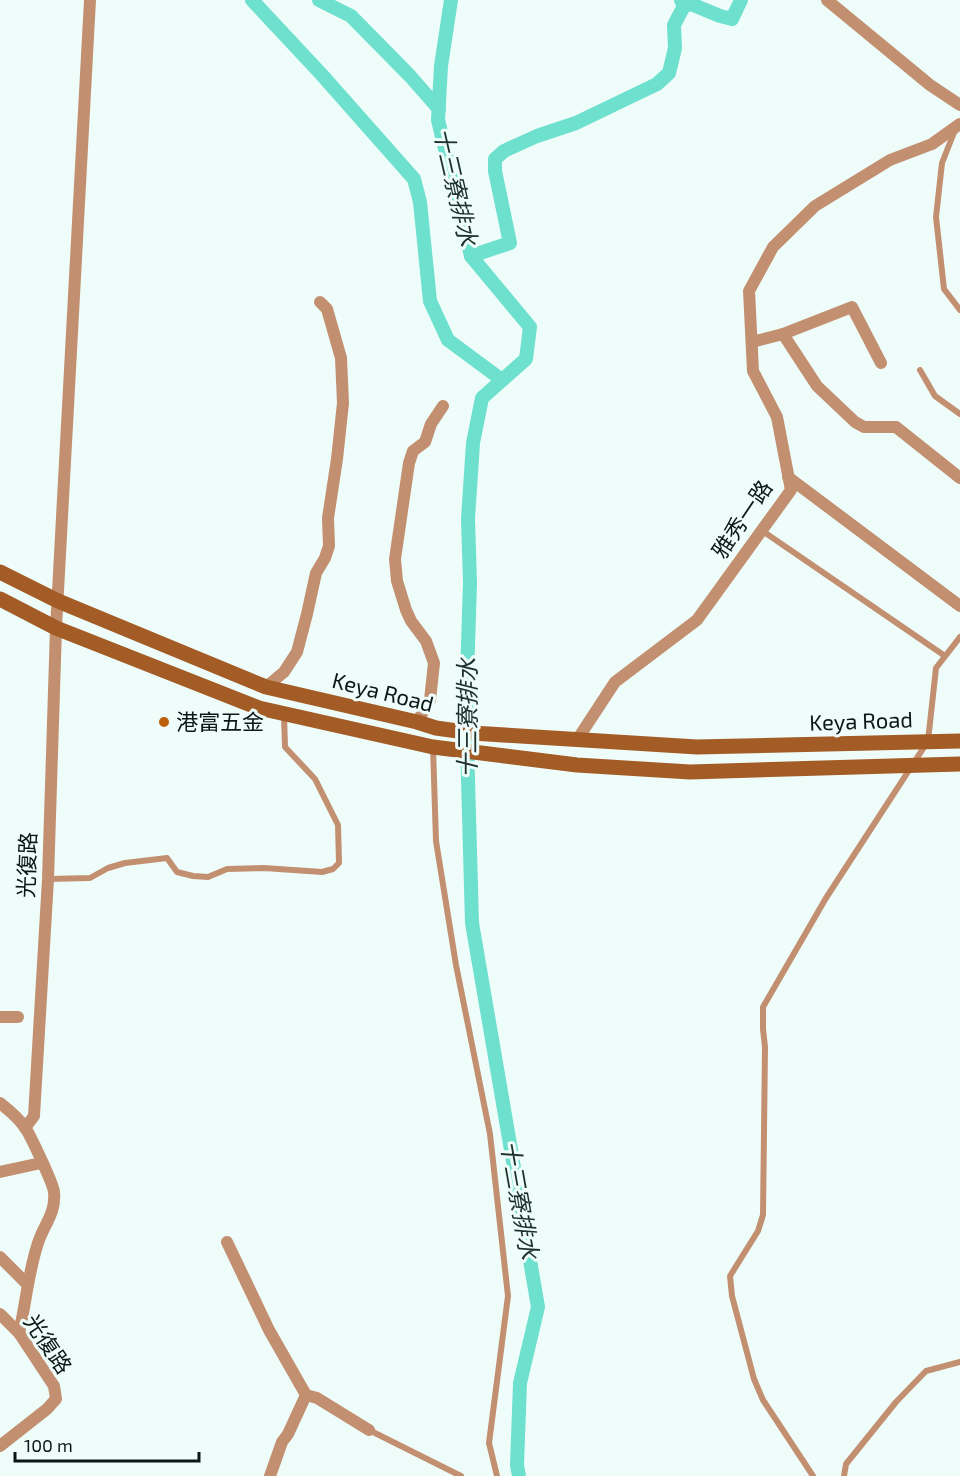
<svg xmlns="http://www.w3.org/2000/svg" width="960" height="1476" font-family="'Exo 2','Noto Sans TC',sans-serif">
<rect width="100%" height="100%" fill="#effdfa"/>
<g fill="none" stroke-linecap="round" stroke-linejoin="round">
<g stroke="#6ee0ce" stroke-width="14">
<path d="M 252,0 L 322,75 L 414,179 L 420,202 L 430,301 L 448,340 L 502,380"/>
<path d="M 319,0 L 351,16 L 410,76 L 439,109"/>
<path d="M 451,0 L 441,66 L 438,120 L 471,256 L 530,327 L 526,359 L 482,398 L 473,443 L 468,519 L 470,583 L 466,707 L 472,923 L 538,1307 L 520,1383 L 517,1465 L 519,1476"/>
<path d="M 684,6 L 691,4 L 720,16 L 732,19 L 741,0"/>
<path d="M 471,256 L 510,243 L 495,171 L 495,159 L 504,151 L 537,136 L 576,123 L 657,84 L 669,73 L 675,48 L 674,25 L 684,6 L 681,0"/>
</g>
<g stroke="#c29070" stroke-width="6">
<path d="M 955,130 L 942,163 L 936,217 L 944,289 L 960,310"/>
<path d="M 920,370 L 935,396 L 960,414"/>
<path d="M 761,530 L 945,656"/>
<path d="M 433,747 L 436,841 L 456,965 L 490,1134 L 508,1296 L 489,1443 L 497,1476"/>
<path d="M 48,879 L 90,878 L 108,868 L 125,863 L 167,858 L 177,872 L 193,876 L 208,877 L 227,869 L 264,868 L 322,872 L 333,869 L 339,863 L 338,825 L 315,779 L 285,747 L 284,715"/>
<path d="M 369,1430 L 461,1476"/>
<path d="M 813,1476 L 763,1400 L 754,1379 L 732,1296 L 730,1276 L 758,1231 L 763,1215 L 765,1047 L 763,1029 L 763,1007 L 826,898 L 928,741 L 936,668 L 960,637"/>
<path d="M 844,1476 L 846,1464 L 896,1402 L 926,1371 L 960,1362"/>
</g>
<g stroke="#c29070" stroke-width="12">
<path d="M 827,0 L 930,85 L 960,105"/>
<path d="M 783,334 L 817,386 L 855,422 L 864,427 L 896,427 L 960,478"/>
<path d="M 752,342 L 783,334 L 852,307 L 881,363"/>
<path d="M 788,477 L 960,606"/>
<path d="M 266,687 L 284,672 L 297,652 L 307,614 L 316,573 L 325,558 L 329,546 L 328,518 L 337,459 L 343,403 L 341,358 L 327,309 L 320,302"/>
<path d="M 417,722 L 430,700 L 434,663 L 426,641 L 411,621 L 406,610 L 397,581 L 395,559 L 409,463 L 413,451 L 425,442 L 431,424 L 443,406"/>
<path d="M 577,740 L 615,682 L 697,620 L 791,490 L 777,417 L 753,371 L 749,291 L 773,247 L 815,206 L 890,160 L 932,144 L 960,124"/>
<path d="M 0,1017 L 18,1017"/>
<path d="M 0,1103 C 9,1110 19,1118 26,1129 C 31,1137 53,1183 54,1192 C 56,1214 44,1224 38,1243 C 28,1273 26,1303 19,1333"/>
<path d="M 25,1128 L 34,1116 L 48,879 L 56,628 L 90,0"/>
<path d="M 0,1172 L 41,1163"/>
<path d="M 227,1242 L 269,1330 L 306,1395 L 317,1398 L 369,1430"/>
<path d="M 0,1257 L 27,1284"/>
<path d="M 0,1314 L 19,1333 L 54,1386 L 56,1399 L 47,1409 L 0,1446"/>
<path d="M 270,1476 L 282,1442 L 288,1434 L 306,1395"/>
</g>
<g stroke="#a35c26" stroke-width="15">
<path d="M 0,572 L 58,601 L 266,687 L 417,722 L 436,728 L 472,733 L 697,747 L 960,741"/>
<path d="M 0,599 L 56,628 L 259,708 L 433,747 L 577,765 L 690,772 L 960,764"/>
</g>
</g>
<circle fill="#bc6109" stroke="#effdfa" stroke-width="2" cx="164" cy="722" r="6"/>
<g text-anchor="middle" stroke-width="6" stroke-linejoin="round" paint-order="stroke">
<g font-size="22" fill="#0a1815" stroke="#effdfa">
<text transform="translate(742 519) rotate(-56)" y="8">雅秀一路</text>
<text transform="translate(383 692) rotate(14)" y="8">Keya Road</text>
<text transform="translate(861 721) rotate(-2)" y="8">Keya Road</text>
<text transform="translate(27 865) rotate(-88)" y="8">光復路</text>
<text transform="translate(48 1344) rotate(56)" y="8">光復路</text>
</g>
<g font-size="22" fill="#0a1815" stroke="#effdfa" text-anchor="start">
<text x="176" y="730">港富五金</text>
</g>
<g font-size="24" font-style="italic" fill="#1d312e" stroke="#effdfa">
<text transform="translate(455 187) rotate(77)" y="8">十三寮排水</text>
<text transform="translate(468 718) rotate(-90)" y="8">十三寮排水</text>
<text transform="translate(519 1200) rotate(80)" y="8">十三寮排水</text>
</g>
</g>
<path d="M15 1452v9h184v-9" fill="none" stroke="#0a1815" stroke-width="3"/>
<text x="24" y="1452" font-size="18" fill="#0a1815" stroke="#effdfa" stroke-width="4.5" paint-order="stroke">100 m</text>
</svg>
